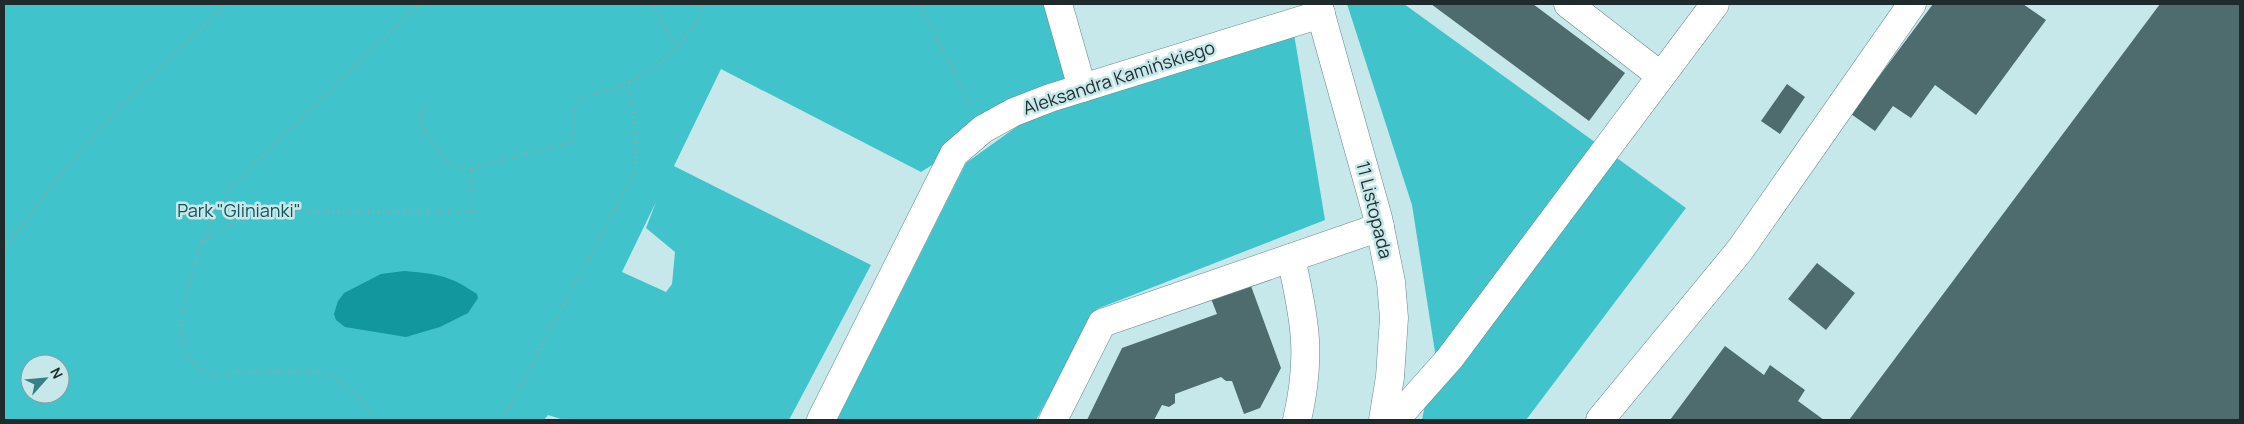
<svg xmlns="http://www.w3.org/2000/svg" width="2244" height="424" font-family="Manrope,sans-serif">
<rect width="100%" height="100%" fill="#c7e8ea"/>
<g fill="#41c3cc" fill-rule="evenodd">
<path d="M 4,4 L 1048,4 L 1071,78 L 921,172 L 721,69 L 674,166 L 871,265 L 789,420 L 564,420 L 548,415 L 544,420 L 4,420 ZM 656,202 L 646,228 L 675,252 L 672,284 L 666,292 L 622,272 ZM 30,364 L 60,364 L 60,394 L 30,394 Z"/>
<path d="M 1347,4 L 1404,4 L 1686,208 L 1526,420 L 1422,420 L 1435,352 L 1412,205 Z"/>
<path d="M 1293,28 L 1325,220 L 1097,309 L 1036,420 L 837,420 L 966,163 L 1022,123 Z"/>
</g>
<path fill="#12979f" d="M 404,271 C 437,274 449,275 477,294 L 478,298 L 468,313 L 440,327 L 406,337 L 345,327 L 336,320 L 334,314 L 338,301 L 344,293 L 381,274 Z"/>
<g fill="#4e6b6d">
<path d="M 1431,4 L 1533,4 L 1625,73 L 1589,121 Z"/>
<path d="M 1933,4 L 2023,4 L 2046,20 L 1976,115 L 1935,85 L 1911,118 L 1893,106 L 1875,131 L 1851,114 Z"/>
<path d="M 2160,4 L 2240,4 L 2240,420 L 1849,420 Z"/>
<path d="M 1787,84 L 1805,97 L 1780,134 L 1761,121 Z"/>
<path d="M 1817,263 L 1855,293 L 1826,330 L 1788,299 Z"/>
<path d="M 1251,286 L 1281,368 L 1260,408 L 1244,414 L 1232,381 L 1226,381 L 1221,377 L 1175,394 L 1175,403 L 1169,407 L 1162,405 L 1154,420 L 1087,420 L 1122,348 L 1217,314 L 1210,296 Z"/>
<path d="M 1725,346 L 1764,375 L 1770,365 L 1805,390 L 1798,401 L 1824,420 L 1670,420 Z"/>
</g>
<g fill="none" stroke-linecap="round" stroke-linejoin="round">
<g stroke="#688789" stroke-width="29">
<g id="minor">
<path d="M 1058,4 L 1082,88"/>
<path d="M 1318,4 L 1378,218 L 1391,282 L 1394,318 L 1390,377 L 1383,420"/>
<path d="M 1568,4 L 1661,76"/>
<path d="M 1291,258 C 1305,320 1312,356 1297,420"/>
<path d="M 821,420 L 954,154 L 983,129 L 1014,112 L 1050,98 L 1321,14"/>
<path d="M 1053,420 L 1102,323 L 1380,227"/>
<path d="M 1395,420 L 1450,358 L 1715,4"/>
<path d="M 1600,420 L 1740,250 L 1912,4"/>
</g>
</g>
<g stroke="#8ea8aa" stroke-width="3" stroke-dasharray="1 4" stroke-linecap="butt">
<path d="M 652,4 L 677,49"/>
<path d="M 919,4 L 970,103"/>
<path d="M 427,105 C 413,121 427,136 438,150 C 443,156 448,163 455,166 C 460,169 465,169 471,168"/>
<path d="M 202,241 L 229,188 L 419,4"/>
<path d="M 4,249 L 54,182 L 117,110 L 226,4"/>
<path d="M 373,420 L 360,398 L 328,373 L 312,371 L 235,372 L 220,375 L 209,373 L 191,361 L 182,345 L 181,313 L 201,242 L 241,220 L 286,212 L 473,211 L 471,168 L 574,141 L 574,112 L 579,100 C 591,94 603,92 615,88 C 656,73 688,43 705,4"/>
<path d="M 502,420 L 633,175 C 640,146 632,112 629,81"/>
</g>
<use href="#minor" stroke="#fff" stroke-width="28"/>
</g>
<g text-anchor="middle" stroke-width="5" stroke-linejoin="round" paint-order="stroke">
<g font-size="18" fill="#1e2a2b" stroke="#c7e8ea">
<text transform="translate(1119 78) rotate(-18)" y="6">Aleksandra Kamińskiego</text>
<text transform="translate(1374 210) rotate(76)" y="6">11 Listopada</text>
</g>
<g font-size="18" fill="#115358" stroke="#c7e8ea">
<text x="239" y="217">Park "Glinianki"</text>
</g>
</g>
<rect width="2244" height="424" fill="none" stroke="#1e2a2b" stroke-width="10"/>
<g transform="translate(45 379) rotate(63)"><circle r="24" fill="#c7e8ea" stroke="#839c9e"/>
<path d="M0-4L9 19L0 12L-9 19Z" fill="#367f84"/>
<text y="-8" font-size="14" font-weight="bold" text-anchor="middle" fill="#1e2a2b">N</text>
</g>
</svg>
